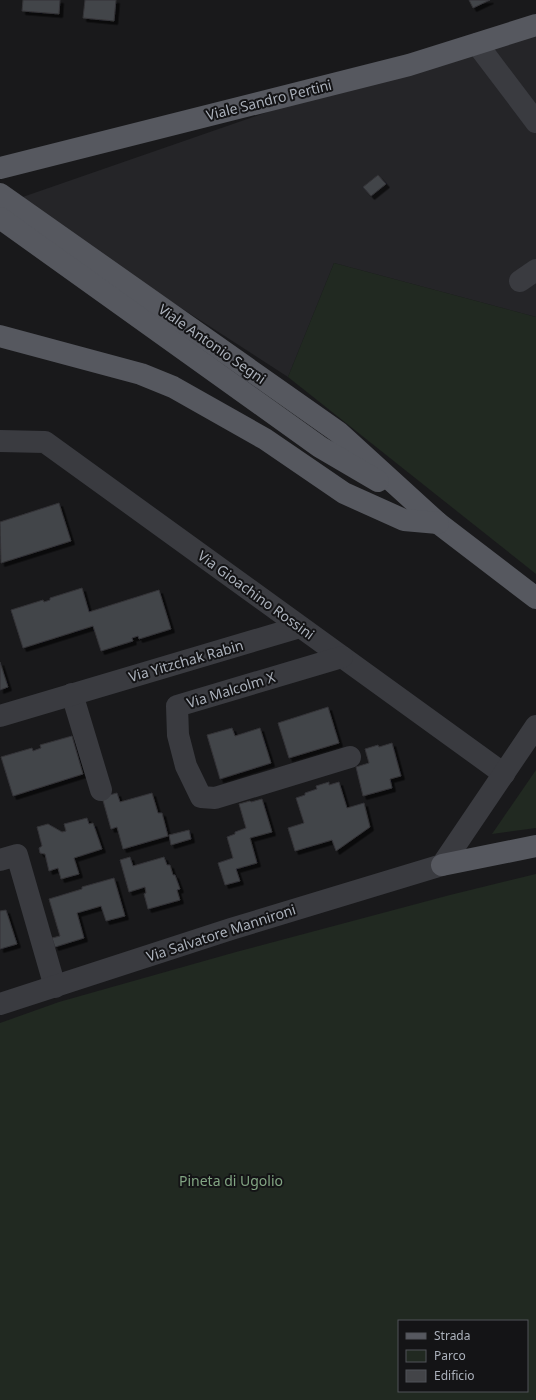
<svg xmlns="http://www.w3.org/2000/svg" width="536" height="1400" font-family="'Noto Sans',sans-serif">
<defs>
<filter id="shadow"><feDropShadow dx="3.5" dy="3.5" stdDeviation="0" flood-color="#0009"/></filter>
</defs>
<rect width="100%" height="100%" fill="#19191b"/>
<path fill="#252528" d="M 536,19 L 536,317 L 334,263 L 288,377 L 14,200 Z"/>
<g fill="#212921" fill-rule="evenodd">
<path d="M 334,263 L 536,317 L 536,574 L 288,377 Z"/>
<path d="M 536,770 L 536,828 L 492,834 Z"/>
<path d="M 536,874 L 536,1400 L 0,1400 L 0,1023 L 59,1002 L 236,952 L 450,895 ZM 399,1321 L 527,1321 L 527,1391 L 399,1391 Z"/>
</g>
<g fill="#434448" stroke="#333337" filter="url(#shadow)">
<path d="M 23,0 L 60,0 L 59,14 L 22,11 Z"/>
<path d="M 85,0 L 116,0 L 114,21 L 83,18 Z"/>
<path d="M 469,0 L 490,0 L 473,8 Z"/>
<path d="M 378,175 L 386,184 L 371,196 L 363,187 Z"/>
<path d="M 59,503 L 71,541 L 1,563 L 0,522 Z"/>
<path d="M 82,588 L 89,612 L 159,590 L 171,629 L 139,639 L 138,636 L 132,638 L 133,641 L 101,651 L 93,626 L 23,648 L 11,610 L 43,600 L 44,602 L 50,600 L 50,598 Z"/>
<path d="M 0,662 L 8,687 L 0,690 Z"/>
<path d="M 328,707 L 339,743 L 289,758 L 278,723 Z"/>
<path d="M 232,728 L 235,736 L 260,728 L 271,763 L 220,779 L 207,735 Z"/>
<path d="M 72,736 L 83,774 L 13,796 L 1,757 L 32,748 L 33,751 L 41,748 L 40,745 Z"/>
<path d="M 392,743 L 401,776 L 390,779 L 392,788 L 363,796 L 356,767 L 369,763 L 365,749 L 378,745 L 379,747 Z"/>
<path d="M 329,782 L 329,785 L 339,782 L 347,808 L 364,803 L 370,827 L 336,851 L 332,840 L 295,851 L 288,828 L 304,823 L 296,798 L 305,795 L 305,793 L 317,789 L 316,786 Z"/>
<path d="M 117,793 L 120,802 L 152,793 L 158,813 L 162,813 L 168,836 L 123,849 L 117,827 L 111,829 L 102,797 Z"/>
<path d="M 262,799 L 272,832 L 250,838 L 257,863 L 236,869 L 240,881 L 225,885 L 218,863 L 233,858 L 227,837 L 235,834 L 235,832 L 246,828 L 239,804 L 250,801 L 251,802 Z"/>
<path d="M 87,818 L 89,824 L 93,823 L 102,849 L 74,858 L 79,874 L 61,879 L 58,868 L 49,871 L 45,854 L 40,853 L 39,848 L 42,846 L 37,827 L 48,824 L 62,832 L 66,831 L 64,824 Z"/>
<path d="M 189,830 L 191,839 L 171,845 L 169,835 Z"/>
<path d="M 130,857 L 133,866 L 164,857 L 167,865 L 170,865 L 173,875 L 175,875 L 180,889 L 177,890 L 180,900 L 148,909 L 144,894 L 146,893 L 145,887 L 129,892 L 120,860 Z"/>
<path d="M 114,878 L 125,916 L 106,921 L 101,906 L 77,913 L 84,938 L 55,947 L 52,938 L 60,936 L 49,899 L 82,889 L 82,887 Z"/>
<path d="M 6,910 L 17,944 L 0,949 L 0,911 Z"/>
</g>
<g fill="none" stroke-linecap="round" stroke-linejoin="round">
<g stroke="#3a3b40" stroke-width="22">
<path d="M 477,44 L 536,122"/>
<path d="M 520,281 L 536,270"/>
<path d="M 0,441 L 45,442 L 504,774"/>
<path d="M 342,657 L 177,706 L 178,735 L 186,766 L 201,797 L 215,798 L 350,757"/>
<path d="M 72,694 L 101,790"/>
<path d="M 0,716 L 300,627"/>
<path d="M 0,860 L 17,855 L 55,987"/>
<path d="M 0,1004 L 231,929 L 442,865 L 536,726"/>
</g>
<g stroke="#56585f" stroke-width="22">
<path d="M 0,168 L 409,65 L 536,25"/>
<path d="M 0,194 L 338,432 L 438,523 L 536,598"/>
<path d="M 0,218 L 320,447 L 378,481"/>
<path d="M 0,336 L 141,374 L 173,387 L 265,439 L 344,493 L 404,520 L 438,523"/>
<path d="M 442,865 L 536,846"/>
</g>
</g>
<g text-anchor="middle" stroke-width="4" stroke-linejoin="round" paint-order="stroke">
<g font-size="14" fill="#abb1bb" stroke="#141416">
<text transform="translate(269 100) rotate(-14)" y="5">Viale Sandro Pertini</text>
<text transform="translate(212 344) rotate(35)" y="5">Viale Antonio Segni</text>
<text transform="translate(256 595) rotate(36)" y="5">Via Gioachino Rossini</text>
<text transform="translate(186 661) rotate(-16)" y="5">Via Yitzchak Rabin</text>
<text transform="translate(231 690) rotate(-17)" y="5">Via Malcolm X</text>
<text transform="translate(221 933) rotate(-18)" y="5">Via Salvatore Mannironi</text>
</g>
<g font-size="14" fill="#82a583" stroke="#141416">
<text x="231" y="1186">Pineta di Ugolio</text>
</g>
</g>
<rect x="398" y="1320" width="130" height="72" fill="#141416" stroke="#505358"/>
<rect x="406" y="1333" width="20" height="6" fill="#56585f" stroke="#505358"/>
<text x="434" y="1340" font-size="12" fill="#abb1bb">Strada</text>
<rect x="406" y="1350" width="20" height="12" fill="#212921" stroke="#505358"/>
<text x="434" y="1360" font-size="12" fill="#abb1bb">Parco</text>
<rect x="406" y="1370" width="20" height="12" fill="#434448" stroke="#505358"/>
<text x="434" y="1380" font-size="12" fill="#abb1bb">Edificio</text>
</svg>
